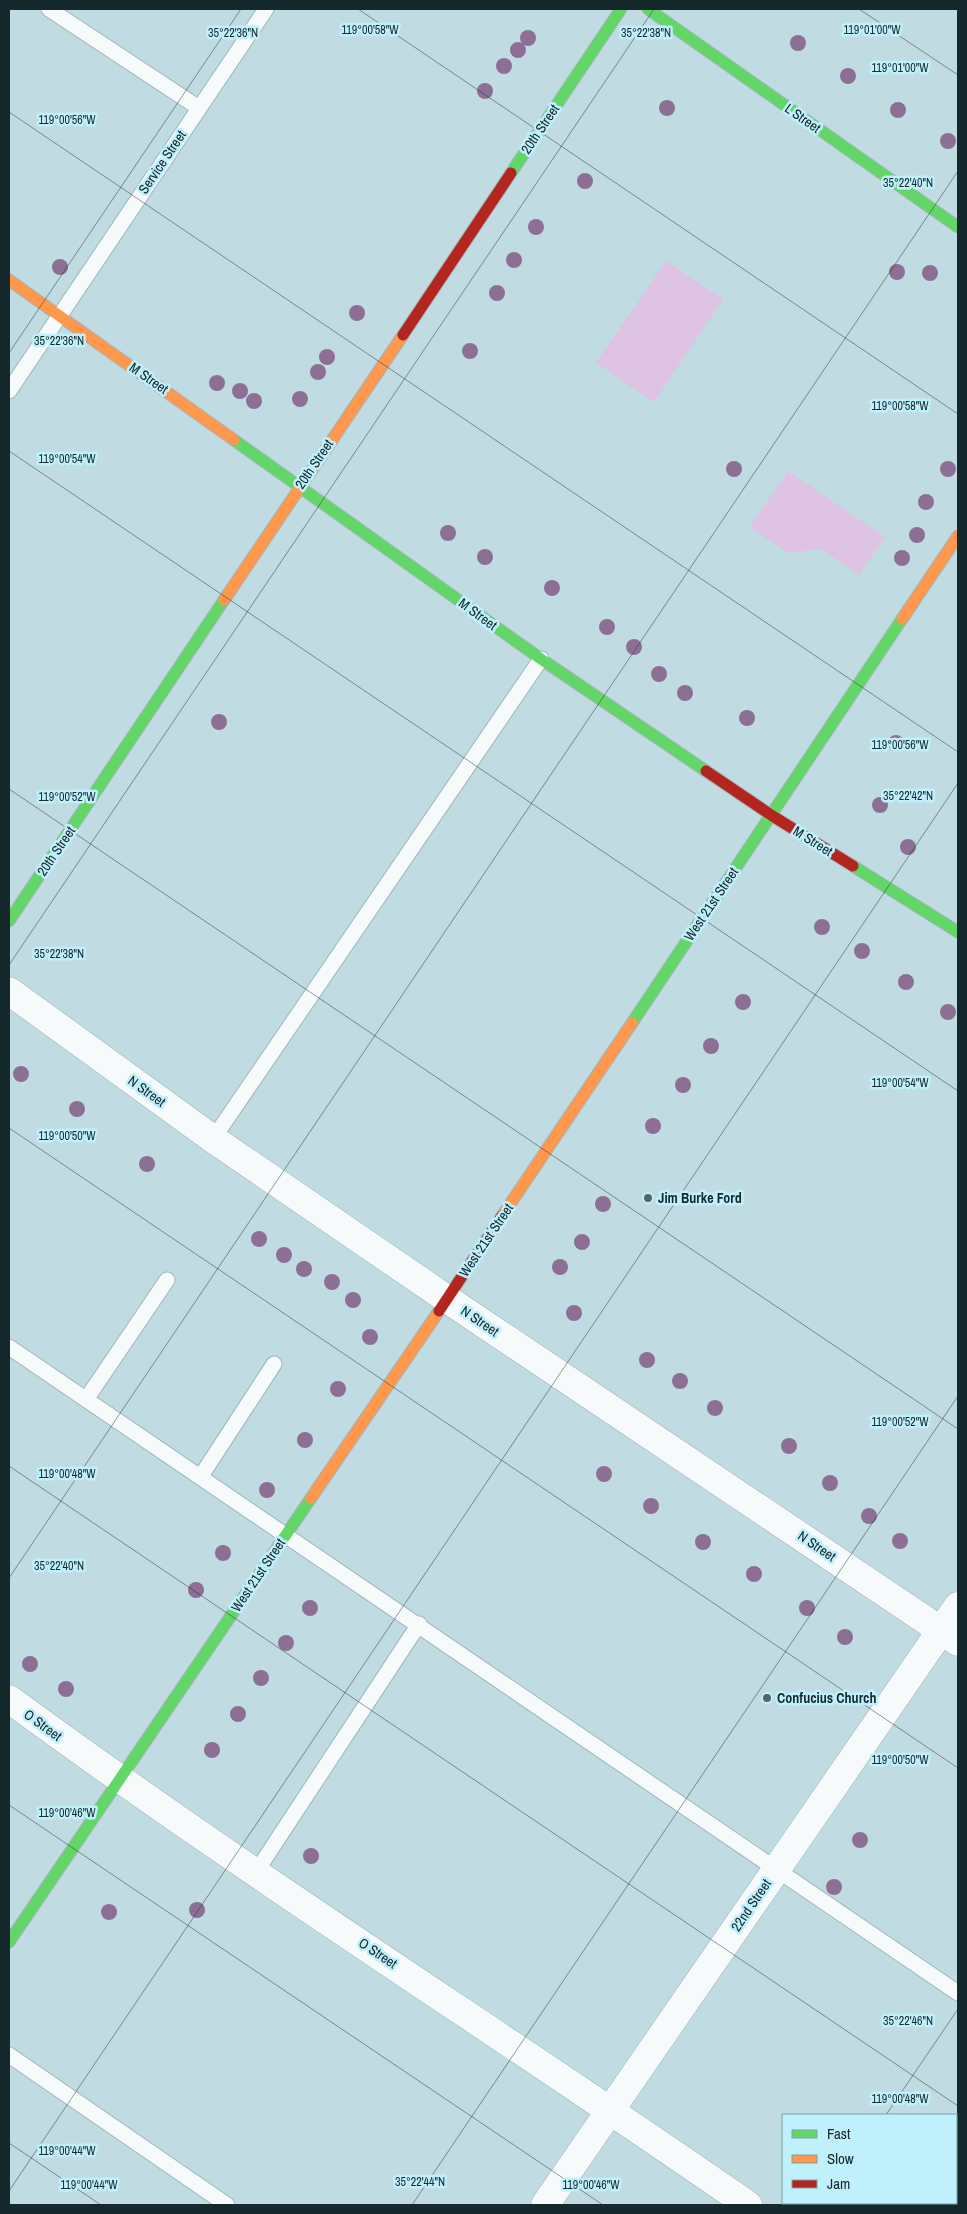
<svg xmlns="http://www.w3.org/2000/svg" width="967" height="2214" font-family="'Archivo Narrow',sans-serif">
<rect width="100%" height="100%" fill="#c0dbe1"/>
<g fill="#dec3e5">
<path d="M 666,261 L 723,299 L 654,402 L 596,363 Z"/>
<path d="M 788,471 L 885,537 L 859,575 L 821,549 L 788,553 L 750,527 Z"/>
</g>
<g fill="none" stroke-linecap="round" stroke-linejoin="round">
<g stroke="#a1b6ba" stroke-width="17">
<g id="lane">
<path d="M 49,9 L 199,108"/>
<path d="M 9,391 L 266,9"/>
<path d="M 213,1139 L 541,659"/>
<path d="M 9,1347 L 958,1993"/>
<path d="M 87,1398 L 167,1280"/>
<path d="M 201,1476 L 274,1364"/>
<path d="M 256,1872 L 419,1624"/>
<path d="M 9,2055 L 227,2205"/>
</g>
</g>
<g stroke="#a1b6ba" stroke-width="29">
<g id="street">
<path d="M 9,991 L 213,1139 L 447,1299 L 958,1642"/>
<path d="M 9,1699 C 250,1876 503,2035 748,2205"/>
<path d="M 545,2205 L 958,1606"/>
</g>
</g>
<g stroke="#a1b6ba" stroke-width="13">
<g id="fast">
<path d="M 648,9 L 958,227"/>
<path d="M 511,173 L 621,9"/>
<path d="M 234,440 L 541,659 L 706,771"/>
<path d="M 853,866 L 958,932"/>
<path d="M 9,921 L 224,600"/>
<path d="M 632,1023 L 902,619"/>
<path d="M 9,1942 L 311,1498"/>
</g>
</g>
<g stroke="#a1b6ba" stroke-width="13">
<g id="slow">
<path d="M 9,280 L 234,440"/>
<path d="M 224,600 L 403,335"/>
<path d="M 902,619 L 958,536"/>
<path d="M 502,1216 L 632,1023"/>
<path d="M 311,1498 L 439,1311"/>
</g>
</g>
<g stroke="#a1b6ba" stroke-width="13">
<g id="jam">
<path d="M 403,335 L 511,173"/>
<path d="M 706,771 L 771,815 L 853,866"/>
<path d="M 439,1311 L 502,1216"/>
</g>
</g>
<use href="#lane" stroke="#f6fafa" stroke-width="15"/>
<use href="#street" stroke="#f6fafa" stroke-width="28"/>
<use href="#fast" stroke="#63d668" stroke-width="11"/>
<use href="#slow" stroke="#ff974d" stroke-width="11"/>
<use href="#jam" stroke="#b3261e" stroke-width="11"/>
</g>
<g fill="#8d6f96">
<circle cx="528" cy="38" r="8"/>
<circle cx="798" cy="43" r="8"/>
<circle cx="518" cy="50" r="8"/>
<circle cx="504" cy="66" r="8"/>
<circle cx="848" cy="76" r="8"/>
<circle cx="485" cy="91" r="8"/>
<circle cx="667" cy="108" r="8"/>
<circle cx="898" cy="110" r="8"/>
<circle cx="948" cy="141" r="8"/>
<circle cx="585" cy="181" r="8"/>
<circle cx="536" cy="227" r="8"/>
<circle cx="514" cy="260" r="8"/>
<circle cx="60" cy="267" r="8"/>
<circle cx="897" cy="272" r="8"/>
<circle cx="930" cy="273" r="8"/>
<circle cx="497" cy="293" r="8"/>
<circle cx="357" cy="313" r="8"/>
<circle cx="470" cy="351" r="8"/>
<circle cx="327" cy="357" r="8"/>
<circle cx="318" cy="372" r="8"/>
<circle cx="217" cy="383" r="8"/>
<circle cx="240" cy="391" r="8"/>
<circle cx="300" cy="399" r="8"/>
<circle cx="254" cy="401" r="8"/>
<circle cx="734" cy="469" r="8"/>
<circle cx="948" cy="469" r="8"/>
<circle cx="926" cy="502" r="8"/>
<circle cx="448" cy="533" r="8"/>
<circle cx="917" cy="535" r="8"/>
<circle cx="485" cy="557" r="8"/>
<circle cx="902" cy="558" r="8"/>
<circle cx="552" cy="588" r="8"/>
<circle cx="607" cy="627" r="8"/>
<circle cx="634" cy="647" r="8"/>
<circle cx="659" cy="674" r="8"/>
<circle cx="685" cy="693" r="8"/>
<circle cx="747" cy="718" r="8"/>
<circle cx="219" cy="722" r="8"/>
<circle cx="896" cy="743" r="8"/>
<circle cx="880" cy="805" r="8"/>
<circle cx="908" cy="847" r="8"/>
<circle cx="822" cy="927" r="8"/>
<circle cx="862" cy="951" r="8"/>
<circle cx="906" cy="982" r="8"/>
<circle cx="743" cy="1002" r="8"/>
<circle cx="948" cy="1012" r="8"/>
<circle cx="711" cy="1046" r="8"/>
<circle cx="21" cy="1074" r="8"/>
<circle cx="683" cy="1085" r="8"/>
<circle cx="77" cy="1109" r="8"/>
<circle cx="653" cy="1126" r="8"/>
<circle cx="147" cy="1164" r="8"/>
<circle cx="603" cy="1204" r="8"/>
<circle cx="259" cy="1239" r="8"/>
<circle cx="582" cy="1242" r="8"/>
<circle cx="284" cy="1255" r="8"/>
<circle cx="560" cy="1267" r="8"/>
<circle cx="304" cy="1269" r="8"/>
<circle cx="332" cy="1282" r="8"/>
<circle cx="353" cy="1300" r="8"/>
<circle cx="574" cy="1313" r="8"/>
<circle cx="370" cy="1337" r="8"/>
<circle cx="647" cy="1360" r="8"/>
<circle cx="680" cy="1381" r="8"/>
<circle cx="338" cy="1389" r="8"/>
<circle cx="715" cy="1408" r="8"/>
<circle cx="305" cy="1440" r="8"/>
<circle cx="789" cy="1446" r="8"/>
<circle cx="604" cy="1474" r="8"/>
<circle cx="830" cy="1483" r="8"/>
<circle cx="267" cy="1490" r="8"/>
<circle cx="651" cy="1506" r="8"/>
<circle cx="869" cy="1516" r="8"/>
<circle cx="900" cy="1541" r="8"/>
<circle cx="703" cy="1542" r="8"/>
<circle cx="223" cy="1553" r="8"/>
<circle cx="754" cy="1574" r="8"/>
<circle cx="196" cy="1590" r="8"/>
<circle cx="310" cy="1608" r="8"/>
<circle cx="807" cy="1608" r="8"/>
<circle cx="845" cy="1637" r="8"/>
<circle cx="286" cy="1643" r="8"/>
<circle cx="30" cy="1664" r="8"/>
<circle cx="261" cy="1678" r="8"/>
<circle cx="66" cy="1689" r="8"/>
<circle cx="238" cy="1714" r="8"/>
<circle cx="212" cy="1750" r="8"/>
<circle cx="860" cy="1840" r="8"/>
<circle cx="311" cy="1856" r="8"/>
<circle cx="834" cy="1887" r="8"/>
<circle cx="197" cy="1910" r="8"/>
<circle cx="109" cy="1912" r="8"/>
</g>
<path fill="none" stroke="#15282c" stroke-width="1" stroke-opacity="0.45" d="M 358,9 L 958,414M 859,9 L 958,75M 9,112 L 958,752M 9,353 L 241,9M 9,451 L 958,1091M 9,789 L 958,1429M 9,965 L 654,9M 9,1128 L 958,1768M 9,1466 L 958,2106M 9,1578 L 958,171M 9,1805 L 603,2205M 886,2115 L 958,2009M 9,2143 L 101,2205M 9,2191 L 958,783M 412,2205 L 958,1396M 826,2205 L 827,2203"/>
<g fill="#51676b" stroke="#c0f0fc" stroke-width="2">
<circle cx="648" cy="1198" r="5"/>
<circle cx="767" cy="1698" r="5"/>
</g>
<g text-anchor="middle" stroke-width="5" stroke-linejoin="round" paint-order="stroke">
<g font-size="14" fill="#15282c" stroke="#c0f0fc">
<text transform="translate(803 118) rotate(35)" y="5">L Street</text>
<text transform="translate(540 129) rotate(-56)" y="5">20th Street</text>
<text transform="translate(162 162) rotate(-56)" y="5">Service Street</text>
<text transform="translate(149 378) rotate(35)" y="5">M Street</text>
<text transform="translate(314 464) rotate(-56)" y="5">20th Street</text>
<text transform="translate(478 614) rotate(36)" y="5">M Street</text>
<text transform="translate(813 841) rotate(32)" y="5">M Street</text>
<text transform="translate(56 851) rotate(-56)" y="5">20th Street</text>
<text transform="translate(711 904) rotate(-56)" y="5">West 21st Street</text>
<text transform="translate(147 1091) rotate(36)" y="5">N Street</text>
<text transform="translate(486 1240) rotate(-56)" y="5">West 21st Street</text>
<text transform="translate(480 1321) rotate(34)" y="5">N Street</text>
<text transform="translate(817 1546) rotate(34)" y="5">N Street</text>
<text transform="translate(258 1575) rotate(-56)" y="5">West 21st Street</text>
<text transform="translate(43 1725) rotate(36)" y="5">O Street</text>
<text transform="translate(751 1905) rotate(-56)" y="5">22nd Street</text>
<text transform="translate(378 1953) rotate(34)" y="5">O Street</text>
</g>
<g font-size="14" font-weight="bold" fill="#15282c" stroke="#c0f0fc" text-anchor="start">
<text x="658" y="1203">Jim Burke Ford</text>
<text x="777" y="1703">Confucius Church</text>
</g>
</g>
<g font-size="12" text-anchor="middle" fill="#15282c" stroke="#c0f0fc" stroke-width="5" stroke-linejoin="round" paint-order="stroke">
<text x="370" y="34">119°00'58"W</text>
<text x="872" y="34">119°01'00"W</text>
<text x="233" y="37">35°22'36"N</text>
<text x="646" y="37">35°22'38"N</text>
<text x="900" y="72">119°01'00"W</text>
<text x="67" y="124">119°00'56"W</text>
<text x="908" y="187">35°22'40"N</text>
<text x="59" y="345">35°22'36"N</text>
<text x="900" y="410">119°00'58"W</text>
<text x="67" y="463">119°00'54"W</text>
<text x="900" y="749">119°00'56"W</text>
<text x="908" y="800">35°22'42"N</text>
<text x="67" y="801">119°00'52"W</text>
<text x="59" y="958">35°22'38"N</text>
<text x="900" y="1087">119°00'54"W</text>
<text x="67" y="1140">119°00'50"W</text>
<text x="900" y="1426">119°00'52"W</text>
<text x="67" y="1478">119°00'48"W</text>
<text x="59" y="1570">35°22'40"N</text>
<text x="900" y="1764">119°00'50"W</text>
<text x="67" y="1817">119°00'46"W</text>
<text x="908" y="2025">35°22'46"N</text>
<text x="900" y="2103">119°00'48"W</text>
<text x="67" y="2155">119°00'44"W</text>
<text x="420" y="2186">35°22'44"N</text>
<text x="89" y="2189">119°00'44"W</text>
<text x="591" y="2189">119°00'46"W</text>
</g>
<rect width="967" height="2214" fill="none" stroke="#15282c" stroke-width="20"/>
<rect x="782" y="2114" width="175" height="90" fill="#c0f0fc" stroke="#7ca0a9"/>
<rect x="792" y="2130" width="25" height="8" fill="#63d668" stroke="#7ca0a9"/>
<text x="827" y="2139" font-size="15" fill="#15282c">Fast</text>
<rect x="792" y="2155" width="25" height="8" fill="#ff974d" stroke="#7ca0a9"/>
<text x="827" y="2164" font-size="15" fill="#15282c">Slow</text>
<rect x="792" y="2180" width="25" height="8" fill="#b3261e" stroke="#7ca0a9"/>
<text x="827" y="2189" font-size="15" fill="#15282c">Jam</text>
</svg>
